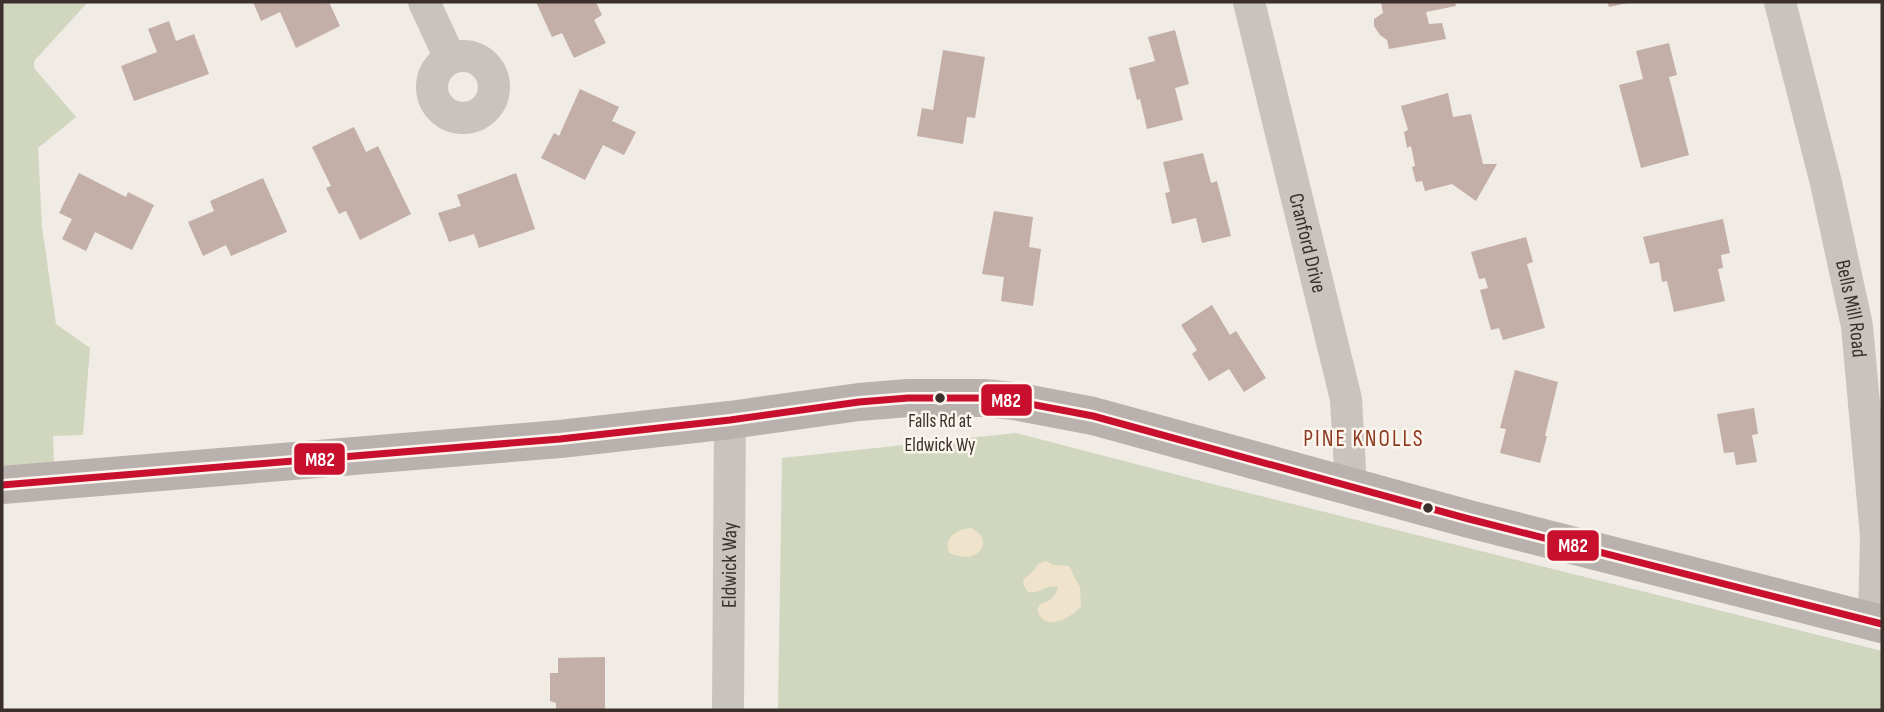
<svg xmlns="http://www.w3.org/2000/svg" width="1884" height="712" font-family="'Sofia Sans Condensed',sans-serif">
<rect width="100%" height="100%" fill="#f0ebe5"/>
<g fill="#d1d6bf">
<path d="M 2,2 L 88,2 L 34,61 L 34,68 L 76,117 L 38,148 L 42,227 L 56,324 L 90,348 L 83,435 L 53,436 L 54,466 L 2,469 Z"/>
<path d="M 1016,433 L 1205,482 L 1882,651 L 1882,710 L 778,710 L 782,458 Z"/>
</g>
<g fill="#efe3cc">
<path d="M 972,528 C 975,531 979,533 981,536 C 988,547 977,556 967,557 C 961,557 955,555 949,553 C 943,537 957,529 972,528 Z"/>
<path d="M 1046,561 L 1053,565 L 1069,566 L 1080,587 L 1081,606 C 1071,619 1043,633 1037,609 L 1040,604 C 1050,601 1055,597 1058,587 C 1045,584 1041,594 1028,592 L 1024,586 L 1023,580 L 1035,569 L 1038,564 Z"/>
</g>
<g fill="#c3afa7">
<path d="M 253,2 L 326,2 L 327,4 L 329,2 L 340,26 L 296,48 L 280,12 L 261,21 Z"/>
<path d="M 536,2 L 596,2 L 602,15 L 594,20 L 606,43 L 574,58 L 562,33 L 552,37 Z"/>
<path d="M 1381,2 L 1455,2 L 1456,6 L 1426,12 L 1429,24 L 1442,23 L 1446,39 L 1389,49 L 1387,40 L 1380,35 L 1374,26 L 1374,19 L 1383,13 Z"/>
<path d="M 1607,2 L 1627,2 L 1628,3 L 1609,7 Z"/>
<path d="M 169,21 L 176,41 L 194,34 L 209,74 L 134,101 L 121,66 L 157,52 L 148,29 Z"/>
<path d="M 1175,30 L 1189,84 L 1175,88 L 1183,120 L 1147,129 L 1140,99 L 1137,100 L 1129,68 L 1155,61 L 1148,37 Z"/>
<path d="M 1669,43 L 1677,75 L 1669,77 L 1689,155 L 1641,168 L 1619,85 L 1643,79 L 1636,51 Z"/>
<path d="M 943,50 L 985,57 L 975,118 L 967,117 L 963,144 L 917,136 L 922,108 L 933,110 Z"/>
<path d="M 580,89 L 619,107 L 612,121 L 636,132 L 624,155 L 603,145 L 585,180 L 541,158 L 554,133 L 559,136 Z"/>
<path d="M 1448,93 L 1453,117 L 1471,114 L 1483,164 L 1497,164 L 1476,201 L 1452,184 L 1425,191 L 1422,181 L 1416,182 L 1412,167 L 1415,166 L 1411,146 L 1407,148 L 1404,132 L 1408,130 L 1401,106 Z"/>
<path d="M 354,127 L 366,152 L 378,146 L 411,214 L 360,240 L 346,211 L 339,214 L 326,188 L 331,186 L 312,147 Z"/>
<path d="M 1203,153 L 1211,183 L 1217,181 L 1231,236 L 1202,243 L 1196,218 L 1172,224 L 1165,193 L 1170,192 L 1163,162 Z"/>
<path d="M 79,173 L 126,197 L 128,192 L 154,205 L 132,250 L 95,232 L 86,251 L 62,239 L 72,219 L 59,213 Z"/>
<path d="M 516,173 L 535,229 L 479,248 L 474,234 L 449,242 L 438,213 L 461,206 L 457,195 Z"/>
<path d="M 263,178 L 287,232 L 231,256 L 226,245 L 203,256 L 188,222 L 214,211 L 210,201 Z"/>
<path d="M 994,211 L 1033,217 L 1029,247 L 1041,249 L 1033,306 L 1001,301 L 1004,277 L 982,274 Z"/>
<path d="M 1723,219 L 1730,253 L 1721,255 L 1723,268 L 1718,269 L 1725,301 L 1674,312 L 1667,281 L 1662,282 L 1659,262 L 1650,264 L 1643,237 Z"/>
<path d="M 1526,237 L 1533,262 L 1527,264 L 1545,328 L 1503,340 L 1499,328 L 1491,330 L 1480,290 L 1488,288 L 1485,278 L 1479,279 L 1471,252 Z"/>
<path d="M 1212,305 L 1230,335 L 1236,331 L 1266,378 L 1244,392 L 1229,369 L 1209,381 L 1192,354 L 1197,350 L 1181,325 Z"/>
<path d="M 1515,370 L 1558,382 L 1545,436 L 1547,436 L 1540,463 L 1500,453 L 1506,429 L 1500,428 Z"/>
<path d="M 1754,408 L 1758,434 L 1752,435 L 1757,462 L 1736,465 L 1734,452 L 1724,453 L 1717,414 Z"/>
<path d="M 605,657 L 605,710 L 556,710 L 556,703 L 550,701 L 550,673 L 558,673 L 558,658 Z"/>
</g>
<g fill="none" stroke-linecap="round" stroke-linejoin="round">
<g stroke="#c9c3be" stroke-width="32">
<path d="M 424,2 L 450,58"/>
<path id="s1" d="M 1249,2 L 1346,399 L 1351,487"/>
<path id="s2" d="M 1780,2 L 1826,183 L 1857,326 L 1876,536 L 1874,622"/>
<circle cx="463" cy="87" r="31"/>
<path id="s3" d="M 728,710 L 730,420"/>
</g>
<path stroke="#b8b1ad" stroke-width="38" d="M 2,485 L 560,439 L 730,420 L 859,402 L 908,398 L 984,398 L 1014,401 L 1093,416 L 1469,519 L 1882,624"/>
<g stroke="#fbf5ee" stroke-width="12">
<path id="bus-1" d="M 2,485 L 560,439 L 730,420 L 859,402 L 908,398 L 984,398 L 1014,401 L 1093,416 L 1469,519 L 1882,624"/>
</g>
<use href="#bus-1" stroke="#c8102e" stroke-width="7"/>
</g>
<g fill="#3b302b" stroke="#fbf5ee" stroke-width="2.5">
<circle cx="940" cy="398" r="6"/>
<circle cx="1428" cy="508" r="6"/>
</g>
<g text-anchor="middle" stroke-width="5" stroke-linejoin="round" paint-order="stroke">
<g font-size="19" fill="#3b302b" stroke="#fbf5ee">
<text x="940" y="427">Falls Rd at<tspan x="940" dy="24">Eldwick Wy</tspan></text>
</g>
<g font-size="21" fill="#3b302b" stroke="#fbf5ee">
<text dy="7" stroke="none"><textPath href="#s1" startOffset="248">Cranford Drive</textPath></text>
<text dy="7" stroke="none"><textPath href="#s2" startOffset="315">Bells Mill Road</textPath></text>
<text dy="7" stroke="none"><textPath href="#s3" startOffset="145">Eldwick Way</textPath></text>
</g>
<g font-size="23" letter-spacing="2" fill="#8c3b22" stroke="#fbf5ee">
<text x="1364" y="446">PINE KNOLLS</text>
</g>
</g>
<g stroke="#fbf5ee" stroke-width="2.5">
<rect x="980" y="383" width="53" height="34" rx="7" fill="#c8102e"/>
<rect x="293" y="442" width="53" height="34" rx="7" fill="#c8102e"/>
<rect x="1546" y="529" width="54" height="33" rx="7" fill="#c8102e"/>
</g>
<g font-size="19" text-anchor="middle" font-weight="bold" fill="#fff">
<text x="1006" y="407">M82</text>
<text x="320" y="466">M82</text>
<text x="1573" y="552">M82</text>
</g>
<rect width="1884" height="712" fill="none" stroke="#3b302b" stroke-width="7"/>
</svg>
